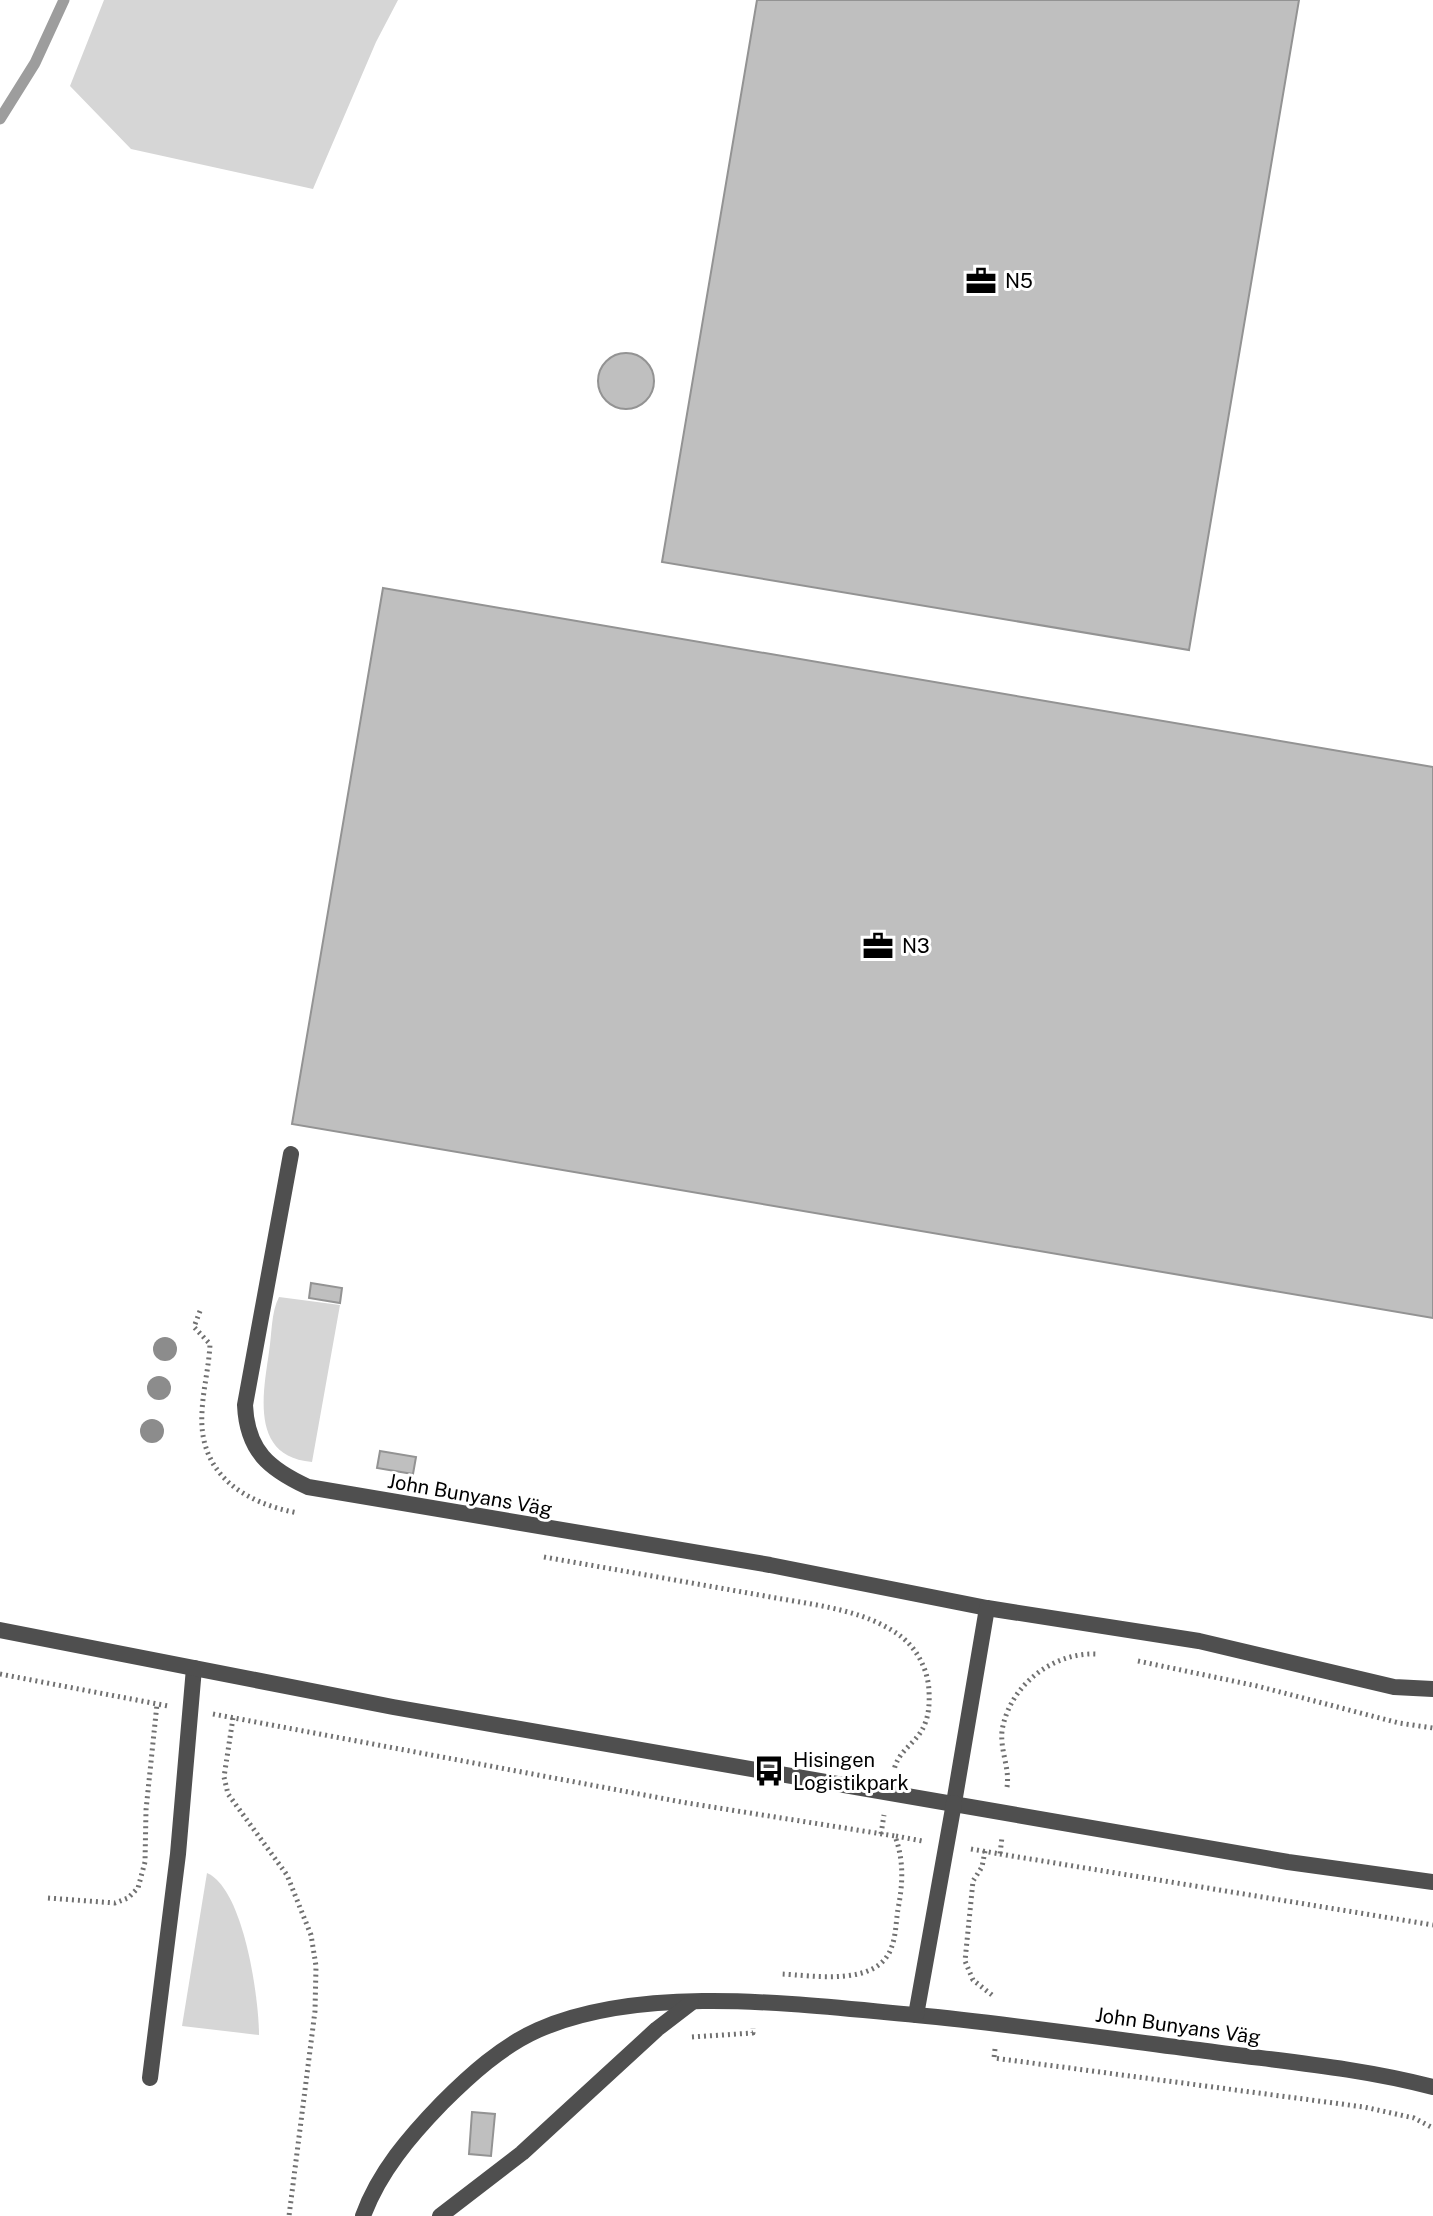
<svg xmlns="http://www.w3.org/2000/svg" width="1433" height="2216" font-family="'Public Sans',sans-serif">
<rect width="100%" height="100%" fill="#fff"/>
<g fill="#d6d6d6">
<path d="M 104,0 L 398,0 L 376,42 L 313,189 L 131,149 L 70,86 Z"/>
<path d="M 279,1297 L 340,1305 L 312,1462 C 250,1457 263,1394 269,1352 C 272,1334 271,1312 279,1297 Z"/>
<path d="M 207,1873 C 244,1889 259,1999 259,2035 L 182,2026 Z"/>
</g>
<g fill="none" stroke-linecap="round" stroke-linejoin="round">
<path stroke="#9d9d9d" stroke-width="11" d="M 0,119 L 35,63 L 64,0"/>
</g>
<g fill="#bfbfbf" stroke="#939393" stroke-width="2">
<path d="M 757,0 L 1299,0 L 1189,650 L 662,562 Z"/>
<circle cx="626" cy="381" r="28"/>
<path d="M 383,588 L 1433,767 L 1433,1318 L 292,1124 Z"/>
<path d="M 311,1283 L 342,1288 L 340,1303 L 309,1298 Z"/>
<path d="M 380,1451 L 416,1457 L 413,1474 L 377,1468 Z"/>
<path d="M 472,2112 L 495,2114 L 491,2156 L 469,2154 Z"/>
</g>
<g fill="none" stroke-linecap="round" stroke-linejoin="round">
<g stroke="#717171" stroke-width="5" stroke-dasharray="2 4" stroke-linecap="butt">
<path d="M 200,1311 L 194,1327 L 210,1344 C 209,1367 203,1389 202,1412 C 198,1474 244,1503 298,1513"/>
<path d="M 544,1557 C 618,1570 692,1583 765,1596 C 807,1604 857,1608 893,1631 C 914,1643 928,1667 929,1691 C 932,1744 901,1740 894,1770"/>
<path d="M 1138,1661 L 1257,1686 L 1399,1723 L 1433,1728"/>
<path d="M 0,1674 L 168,1706"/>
<path d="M 213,1714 L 687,1803 L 895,1836 C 904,1861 903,1883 898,1909 C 896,1921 896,1935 892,1946 C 879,1988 813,1975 780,1974"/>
<path d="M 233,1718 L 224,1777 L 228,1794 L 287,1875 L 311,1935 L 316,1966 L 315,2011 L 289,2216"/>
<path d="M 1007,1787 C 1010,1768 1000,1751 1002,1731 C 1009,1686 1052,1652 1097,1654"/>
<path d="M 881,1834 L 884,1815"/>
<path d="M 896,1836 L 922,1841"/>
<path d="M 971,1849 L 1000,1854 L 1002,1837"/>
<path d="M 985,1851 L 982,1867 L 973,1881 L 965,1961 L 973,1980 L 992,1995"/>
<path d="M 1000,1854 L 1433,1925"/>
<path d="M 48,1898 L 115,1903 L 128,1898 L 138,1888 L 145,1862 L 146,1810 L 157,1704"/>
<path d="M 692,2037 L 753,2033 L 753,2028"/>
<path d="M 995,2049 L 994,2058 L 1364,2107 L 1414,2118 L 1433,2128"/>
</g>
<g stroke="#4f4f4f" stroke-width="16">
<path d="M 291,1154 L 245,1405 C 247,1451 269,1469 308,1487 L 770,1565 L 987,1608"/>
<path d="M 954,1803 L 987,1608 L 1199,1641 L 1394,1687 L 1433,1689"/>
<path d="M 150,2078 L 178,1854 L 194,1668"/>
</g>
<g stroke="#4f4f4f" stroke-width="16">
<path d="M 0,1630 L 393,1707 L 1288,1862 L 1433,1882"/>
<path d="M 916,2015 C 1011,2024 1105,2038 1199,2050 C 1278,2061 1357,2067 1433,2087"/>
<path d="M 363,2216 C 379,2172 410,2136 442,2103 C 470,2075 502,2046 538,2030 C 645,1983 802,2005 916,2015 L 954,1803"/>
<path d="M 440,2216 L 522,2153 L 657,2029 L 691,2003"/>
</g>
</g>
<g fill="#8c8c8c">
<circle cx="165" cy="1349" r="12"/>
<circle cx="159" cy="1388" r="12"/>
<circle cx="152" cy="1431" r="12"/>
</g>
<defs>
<g id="office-bare" transform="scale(2.4)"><path d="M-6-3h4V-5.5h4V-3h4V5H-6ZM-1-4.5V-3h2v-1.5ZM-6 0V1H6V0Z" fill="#000" stroke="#fff" stroke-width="2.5" paint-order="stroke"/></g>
<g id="bus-bare" transform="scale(2.4)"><path d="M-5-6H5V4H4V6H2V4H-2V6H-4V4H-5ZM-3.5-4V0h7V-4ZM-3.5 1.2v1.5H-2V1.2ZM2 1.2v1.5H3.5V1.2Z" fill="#000" stroke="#fff" stroke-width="2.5" paint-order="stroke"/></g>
</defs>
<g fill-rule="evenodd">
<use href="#office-bare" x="981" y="281"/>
<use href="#office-bare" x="878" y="946"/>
<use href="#bus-bare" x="769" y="1771"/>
</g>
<g text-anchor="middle" stroke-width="6" stroke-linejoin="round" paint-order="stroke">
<g font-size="20" fill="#000" stroke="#fff" text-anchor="start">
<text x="1005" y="288">N5</text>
<text x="902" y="953">N3</text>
<text x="793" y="1767">Hisingen<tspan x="793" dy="23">Logistikpark</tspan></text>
</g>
<g font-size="20" fill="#000" stroke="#fff">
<text transform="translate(470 1495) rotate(10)" y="7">John Bunyans Väg</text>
<text transform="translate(1178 2026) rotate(8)" y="7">John Bunyans Väg</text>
</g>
</g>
</svg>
